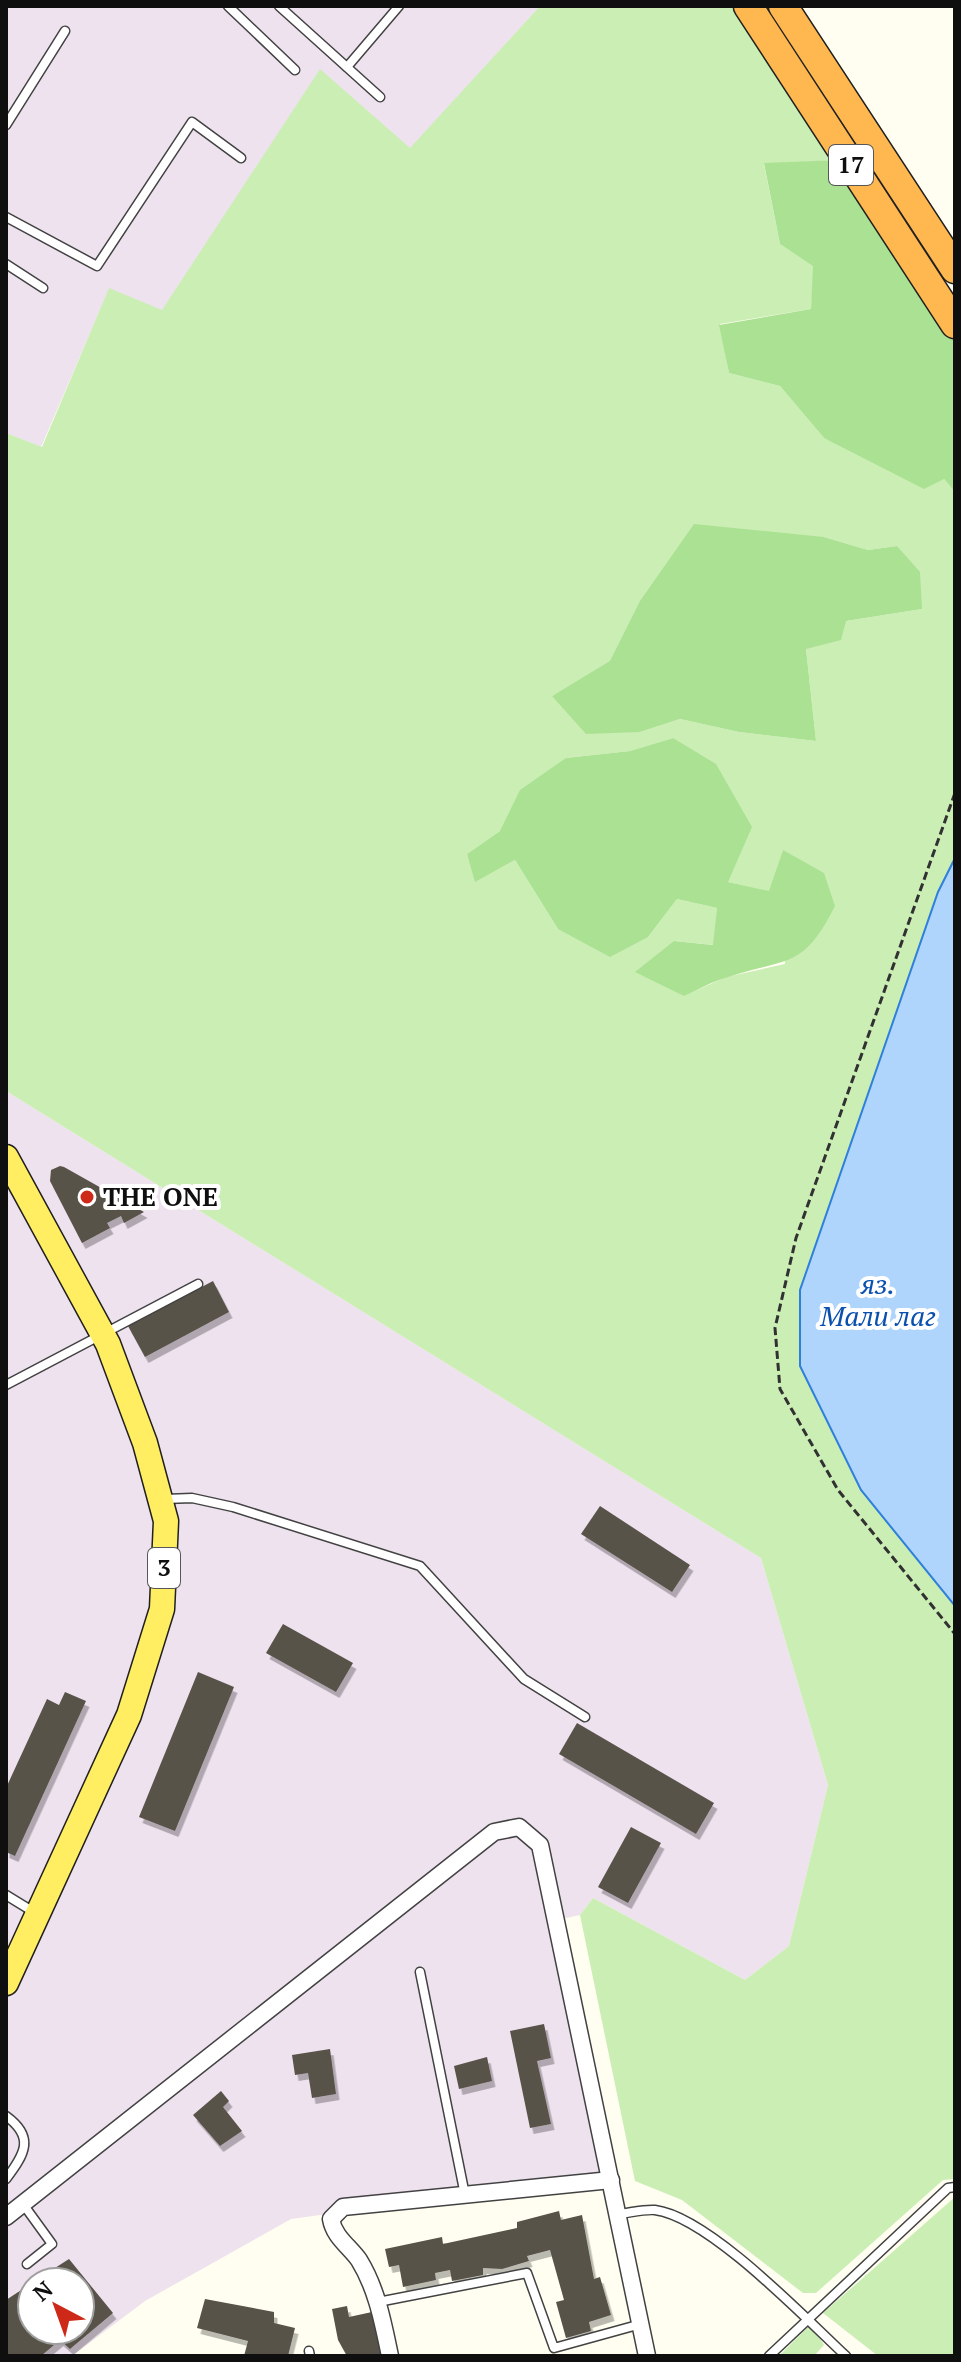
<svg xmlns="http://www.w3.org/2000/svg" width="961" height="2362" font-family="'PT Serif',serif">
<defs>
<filter id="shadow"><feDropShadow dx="3.5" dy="6" stdDeviation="0" flood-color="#0004"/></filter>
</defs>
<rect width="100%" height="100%" fill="#fffef1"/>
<g fill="#eee2ee" fill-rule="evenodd">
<path d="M 6,6 L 540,6 L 410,149 L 320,70 L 162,311 L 109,289 L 41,447 L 6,433 Z"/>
<path d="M 6,1091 L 761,1558 L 828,1785 L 789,1946 L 745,1980 L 593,1898 L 580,1915 L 557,1920 L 611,2180 L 464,2195 L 291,2219 L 145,2301 L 72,2356 L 6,2356 ZM 32,2282 L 80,2282 L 80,2330 L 32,2330 Z"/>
</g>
<g fill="#cbeeb5" fill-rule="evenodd">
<path d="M 540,6 L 731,6 L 762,43 L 839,160 L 764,164 L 780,244 L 814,266 L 811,309 L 720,324 L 729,373 L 780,386 L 824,438 L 944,479 L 955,492 L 955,858 L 938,892 L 800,1290 L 861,1490 L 955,1606 L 955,2179 L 943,2180 L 816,2293 L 803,2293 L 682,2200 L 635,2181 L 580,1915 L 593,1898 L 745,1980 L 789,1946 L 828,1785 L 761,1558 L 6,1091 L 6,433 L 42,447 L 109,288 L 162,310 L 320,69 L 410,148 ZM 824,537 L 868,550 L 897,546 L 922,609 L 846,621 L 806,649 L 816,741 L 739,732 L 680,719 L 640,732 L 552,696 ZM 673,738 L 728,882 L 770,892 L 783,850 L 785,964 L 726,977 L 684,996 L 674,941 L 714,945 L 717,908 L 677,899 L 648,937 L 558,929 L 515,860 L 476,881 L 467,854 L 500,831 L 566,758 L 630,751 Z"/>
<path d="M 955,2197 L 955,2356 L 878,2356 L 823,2313 Z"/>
<path d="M 811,2324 L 824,2345 L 814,2356 L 779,2356 Z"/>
</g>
<g fill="#abe193">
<path d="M 839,160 L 955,332 L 955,492 L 944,479 L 924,489 L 824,438 L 780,386 L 729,373 L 719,325 L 811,309 L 813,266 L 780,244 L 764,163 Z"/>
<path d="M 694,524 L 824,537 L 868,550 L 897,546 L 920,572 L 922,609 L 846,621 L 841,640 L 806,649 L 816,741 L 739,732 L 680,719 L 640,732 L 586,734 L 552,696 L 610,661 L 640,601 Z"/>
<path d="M 673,738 L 716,764 L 752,827 L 728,882 L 769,891 L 783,850 L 824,873 L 835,906 C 802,972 785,957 725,978 C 711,982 698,990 684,996 L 635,972 L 674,941 L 713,945 L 717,908 L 677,899 L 648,937 L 610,957 L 558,929 L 515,860 L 475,882 L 467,854 L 500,831 L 520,790 L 566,758 L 630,751 Z"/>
</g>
<path fill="#afd5fc" stroke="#2f7fdb" stroke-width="2" d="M 955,858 L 955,1606 L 861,1490 L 800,1366 L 800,1290 L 938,892 Z"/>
<g fill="#59524a" filter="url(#shadow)">
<path d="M 60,1166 L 64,1167 L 144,1212 L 124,1223 L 121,1216 L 107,1223 L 110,1228 L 82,1243 L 50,1181 L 51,1170 Z"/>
<path d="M 213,1281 L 229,1312 L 145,1357 L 128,1326 Z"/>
<path d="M 600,1506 L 690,1565 L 672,1592 L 581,1534 Z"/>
<path d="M 283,1624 L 353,1663 L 336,1692 L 266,1653 Z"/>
<path d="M 198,1672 L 234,1687 L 175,1831 L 139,1817 Z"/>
<path d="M 65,1692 L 86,1701 L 15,1856 L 6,1852 L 6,1788 L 47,1699 L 59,1705 Z"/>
<path d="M 577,1723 L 714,1803 L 696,1834 L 559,1754 Z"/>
<path d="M 631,1827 L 661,1843 L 628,1903 L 598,1887 Z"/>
<path d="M 544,2024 L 551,2058 L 537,2061 L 551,2124 L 530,2128 L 510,2031 Z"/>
<path d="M 330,2049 L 336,2094 L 312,2098 L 308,2073 L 295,2075 L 292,2055 Z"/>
<path d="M 487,2057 L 492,2081 L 459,2089 L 454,2066 Z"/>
<path d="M 221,2091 L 229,2101 L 223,2107 L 242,2131 L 220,2146 L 193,2115 Z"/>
<path d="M 559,2211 L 561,2220 L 582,2215 L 594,2279 L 600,2277 L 611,2315 L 589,2322 L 591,2331 L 566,2338 L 556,2302 L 564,2300 L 550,2250 L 527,2256 L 529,2261 L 502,2269 L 483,2268 L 483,2275 L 452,2281 L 450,2270 L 435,2273 L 436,2280 L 403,2287 L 399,2265 L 389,2267 L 385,2249 L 442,2237 L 443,2244 L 517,2228 L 517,2222 Z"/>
<path d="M 69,2259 L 113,2313 L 70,2349 L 60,2340 L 41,2356 L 6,2356 L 6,2300 L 32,2283 L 32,2330 L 80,2330 L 80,2282 L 33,2282 Z"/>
<path d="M 205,2299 L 274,2312 L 274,2323 L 295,2328 L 288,2356 L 244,2356 L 248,2341 L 197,2328 Z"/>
<path d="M 347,2306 L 349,2317 L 372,2312 L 381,2356 L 347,2356 L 338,2340 L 332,2309 Z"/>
</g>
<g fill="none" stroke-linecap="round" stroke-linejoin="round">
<g stroke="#424242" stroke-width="11">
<g id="lane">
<path d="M 228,6 L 295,70"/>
<path d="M 279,6 L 380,97"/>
<path d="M 347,67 L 399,6"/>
<path d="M 6,125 L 65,31"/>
<path d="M 6,217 L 97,266 L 192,122 L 241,158"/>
<path d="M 6,264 L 43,288"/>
<path d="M 6,1385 L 198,1284"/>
<path d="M 165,1499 L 192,1498 L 233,1507 L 420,1566 L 524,1679 L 585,1717"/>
<path d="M 6,1895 L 37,1914"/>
<path d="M 420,1972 L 465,2195"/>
<path d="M 6,2116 C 35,2137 25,2154 6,2179"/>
<path d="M 23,2204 L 52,2244 L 27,2264"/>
<path d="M 618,2214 C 629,2213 644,2209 655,2210 C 709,2217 805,2318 846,2356"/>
<path d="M 378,2302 L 527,2273 L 554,2348 L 641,2324"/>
<path d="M 309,2351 L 310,2356"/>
<path d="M 769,2356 L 948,2188 L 955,2187"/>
</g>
</g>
<g stroke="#424242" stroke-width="19">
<g id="street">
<path d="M 6,2217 L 494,1832 L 519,1827 L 540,1845 L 647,2356"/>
<path d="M 390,2356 C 383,2323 377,2289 359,2260 C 349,2246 334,2237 331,2219 L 343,2207 L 611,2180"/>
</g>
</g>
<g stroke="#202020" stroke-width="27">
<path id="primary" d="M 6,1157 L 108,1344 L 145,1443 L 166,1521 L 162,1609 L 129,1715 L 6,1983"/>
</g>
<g stroke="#202020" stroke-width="31">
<g id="highway">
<path d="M 748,6 L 955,324"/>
<path d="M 783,6 L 955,269"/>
</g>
</g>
<path stroke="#313131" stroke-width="3" stroke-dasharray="8 4" stroke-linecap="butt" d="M 955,793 L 796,1238 L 775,1328 L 780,1389 L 838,1490 L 955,1634"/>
<use href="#lane" stroke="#fff" stroke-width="8"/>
<use href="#street" stroke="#fff" stroke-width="16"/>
<use href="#primary" stroke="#ffee61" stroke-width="24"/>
<use href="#highway" stroke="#ffb74f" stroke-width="28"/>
</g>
<circle fill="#ce2818" stroke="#fff" stroke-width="3" cx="87" cy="1197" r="8"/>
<g text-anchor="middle" stroke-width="8" stroke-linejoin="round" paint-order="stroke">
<g fill="#fff" stroke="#575757" stroke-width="2">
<rect x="829" y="145" width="44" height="40" rx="6"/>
<rect x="148" y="1548" width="32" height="40" rx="6"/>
</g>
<g font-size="24" font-weight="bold" fill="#0f0f0f">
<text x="851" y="173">17</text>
<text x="164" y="1576">3</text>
</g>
<g font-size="26" font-weight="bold" fill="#0f0f0f" stroke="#fff" text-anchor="start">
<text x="103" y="1206">THE ONE</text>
</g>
<g font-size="28" font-style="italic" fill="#0a50ae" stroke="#fff">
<text x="878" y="1294">яз.<tspan x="878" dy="32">Мали лаг</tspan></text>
</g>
</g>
<rect width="961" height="2362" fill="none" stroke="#0f0f0f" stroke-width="16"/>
<g transform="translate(56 2306) rotate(319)"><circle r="38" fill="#ffffff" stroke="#9f9f9f" stroke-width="2"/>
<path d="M0-6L14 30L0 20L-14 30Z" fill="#ce2818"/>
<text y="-12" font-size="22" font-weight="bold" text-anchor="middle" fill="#0f0f0f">N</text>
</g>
</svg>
